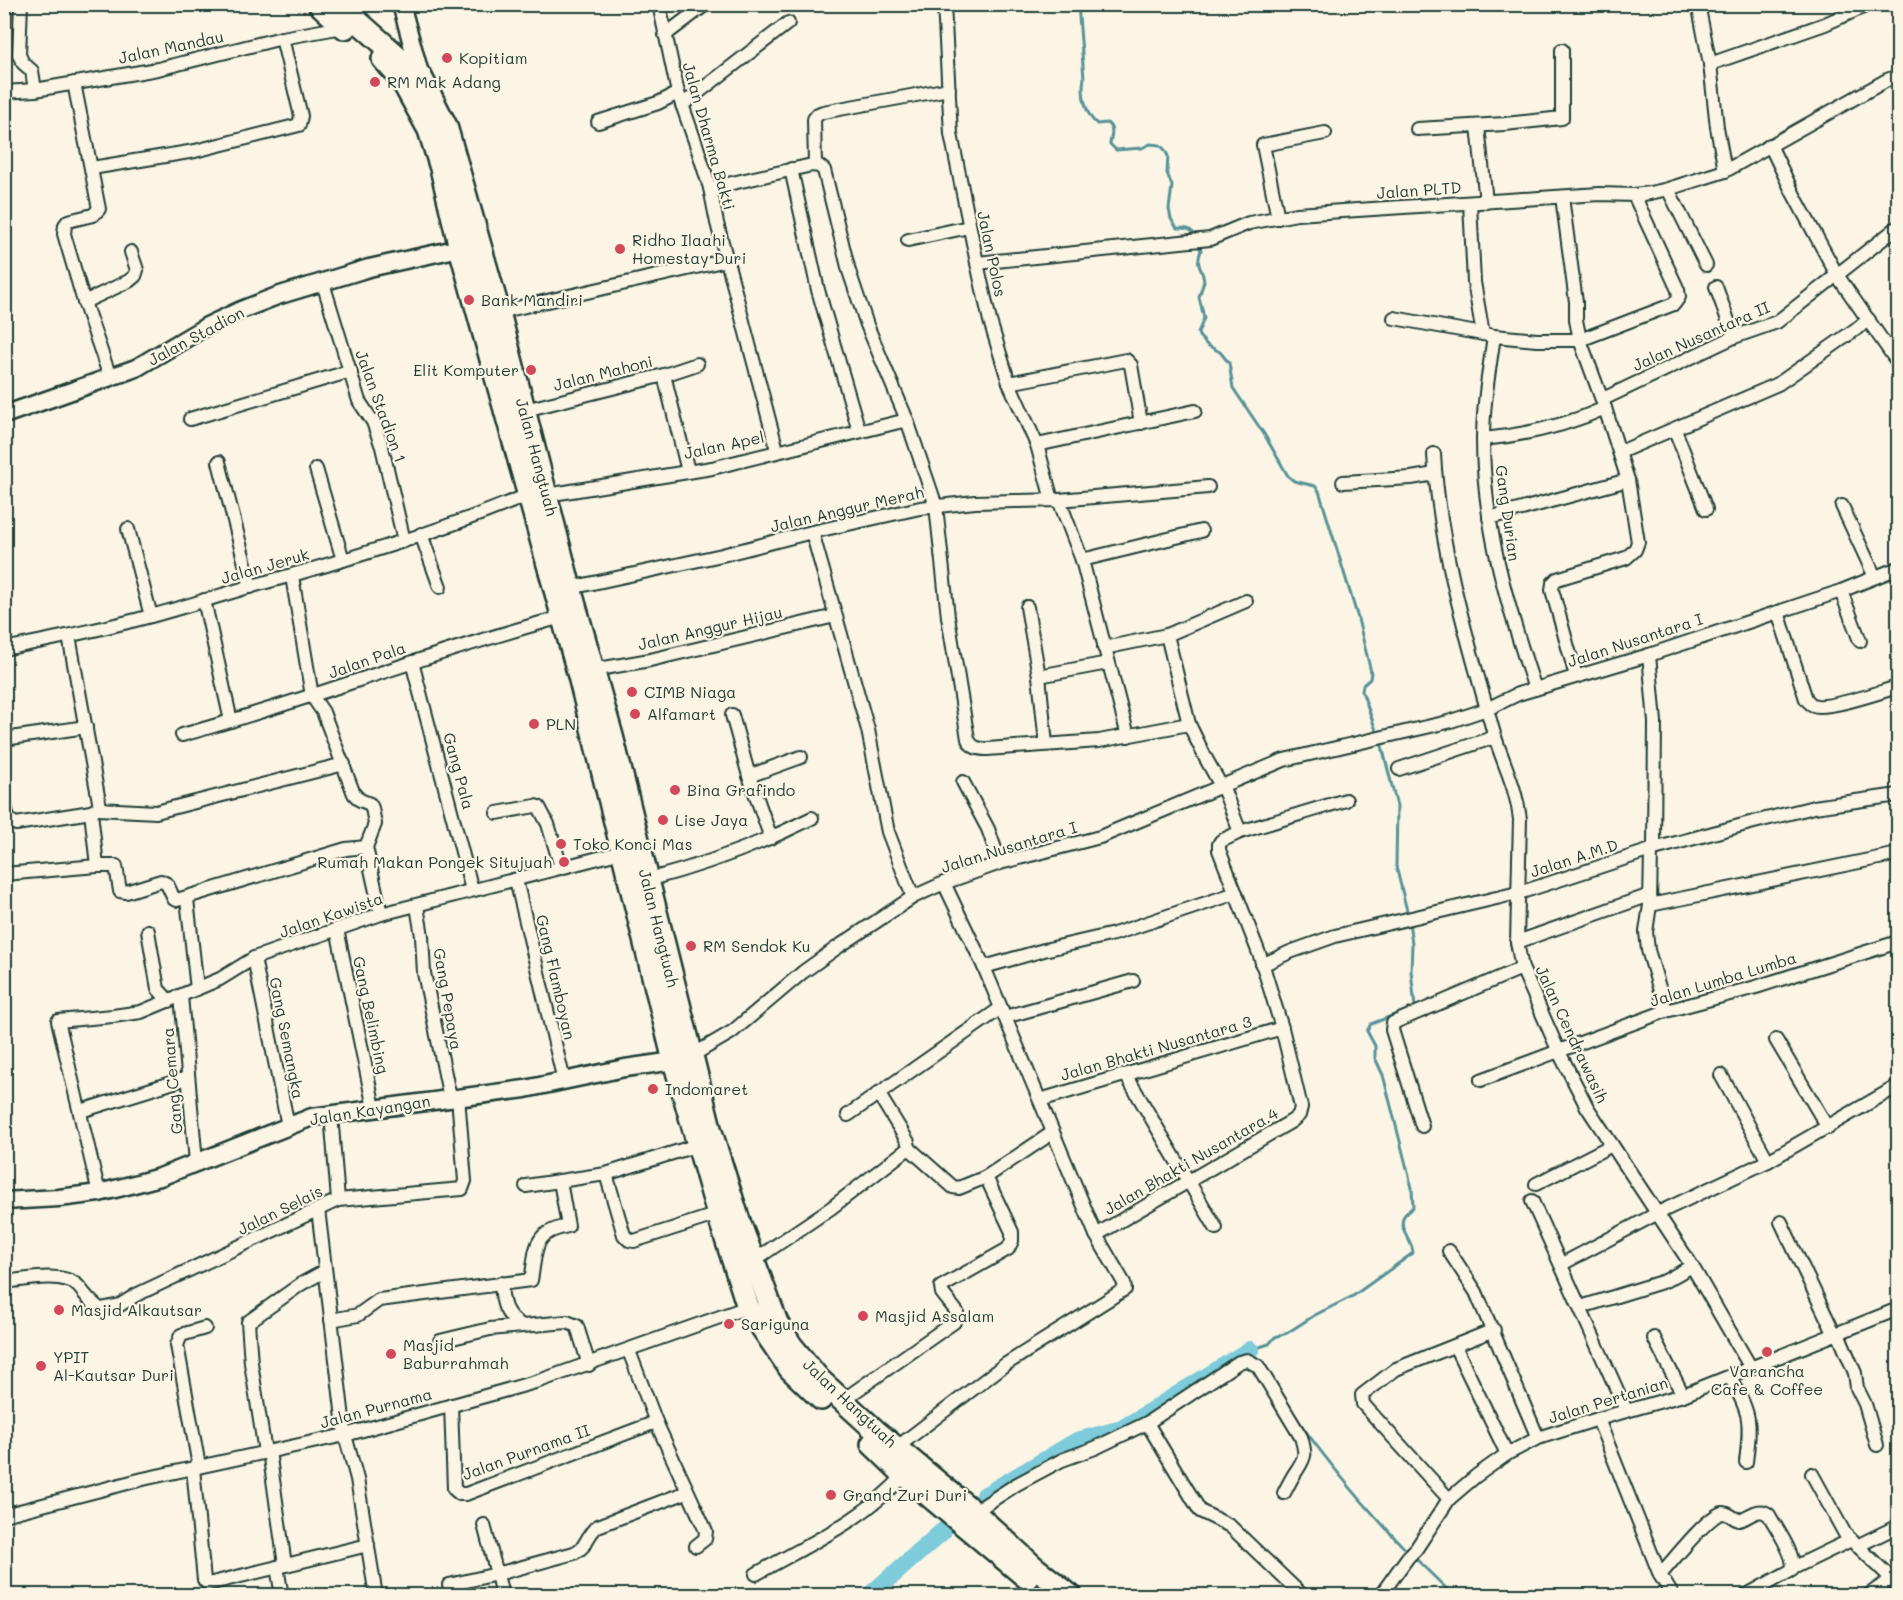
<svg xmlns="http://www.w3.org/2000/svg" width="1903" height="1600" font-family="Mali,sans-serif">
<rect width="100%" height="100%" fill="#fcf5e5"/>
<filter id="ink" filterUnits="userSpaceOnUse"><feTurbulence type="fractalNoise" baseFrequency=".0167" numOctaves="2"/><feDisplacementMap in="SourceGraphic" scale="12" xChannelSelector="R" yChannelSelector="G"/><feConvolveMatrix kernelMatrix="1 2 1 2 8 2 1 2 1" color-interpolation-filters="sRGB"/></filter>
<g filter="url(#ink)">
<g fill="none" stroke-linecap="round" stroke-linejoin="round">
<g stroke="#579298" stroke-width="3">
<path d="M 1078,4 L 1084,78 C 1081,92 1085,115 1097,124 L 1107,123 C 1115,129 1111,136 1110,144 L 1116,150 L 1142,148 L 1150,144 L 1160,145 L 1165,150 L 1168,156 L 1167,173 L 1172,186 L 1169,209 L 1171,219 L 1177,228 C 1186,228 1192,228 1195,237"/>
<path d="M 1197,243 L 1201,250 C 1195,269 1202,265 1204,281 L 1199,297 L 1204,318 L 1198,333 L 1199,336 L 1207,345 L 1220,352 L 1229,363 L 1233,388 L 1264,434 L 1288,476 L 1294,481 L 1315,486 L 1319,491 L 1357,615 L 1371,672 L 1370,679 L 1363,685 L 1362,691 L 1378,736"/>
<path d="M 1381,742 L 1397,806 L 1396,866 L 1408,915"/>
<path d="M 1261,1363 L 1250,1350 L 1269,1344 L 1275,1337 L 1287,1333 L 1315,1315 L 1353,1296 L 1413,1253 C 1413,1241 1399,1230 1403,1218 C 1404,1214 1410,1210 1413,1207 L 1412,1188 L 1383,1075 L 1375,1058 L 1375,1046 L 1367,1031 L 1371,1024 L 1415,1007 L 1411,971 L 1412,944 L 1409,921"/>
<path d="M 1297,1419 C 1331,1467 1368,1510 1408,1552"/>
<path d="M 1413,1556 L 1454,1596"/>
</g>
<g stroke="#7dcbdb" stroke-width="18">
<path d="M 984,1496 L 1077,1441 L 1122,1429 L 1250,1350"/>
<path d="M 869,1596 L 943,1531"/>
</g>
<g stroke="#1f3d34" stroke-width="16">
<g id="street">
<path d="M 21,4 L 19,55 L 23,63 L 32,71 L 35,90"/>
<path d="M 659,4 L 678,93 L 697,147 L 710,188 L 717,223 L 777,450"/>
<path d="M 944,4 L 951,134 L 977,263 L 990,321 L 1009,383 L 1037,445 L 1052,500"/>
<path d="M 1698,4 L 1710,64 L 1717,127 L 1725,171"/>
<path d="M 665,35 L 706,4"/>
<path d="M 1710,64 L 1825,24 L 1870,4"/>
<path d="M 74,83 L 99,209 L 93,215 L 68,221 L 65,225 L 64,234 L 84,302 L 110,377"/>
<path d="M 4,92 L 35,90 L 158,69 L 282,38 L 343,27"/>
<path d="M 682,105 L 788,23"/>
<path d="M 598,122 L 658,103 L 678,93"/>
<path d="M 1478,126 L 1486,202"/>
<path d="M 1417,129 L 1505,124 L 1562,118 L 1562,50"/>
<path d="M 1770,145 L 1793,193 L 1837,275 L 1898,363"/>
<path d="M 815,165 L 814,119 L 818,114 L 823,112 L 949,89"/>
<path d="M 92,168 L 195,151 L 299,125 L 301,116 L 282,38"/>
<path d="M 791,169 L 818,290 L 859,431"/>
<path d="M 710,188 L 812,165 L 819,166 L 824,170 L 849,271 L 867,325 L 907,420 L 936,506 L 948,617 L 968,739 C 972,748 978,749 987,749 L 1099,741 L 1189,724"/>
<path d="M 1668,189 L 1706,265"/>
<path d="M 1470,203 L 1474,282 L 1483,334"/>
<path d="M 1278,218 L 1263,145 L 1325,133"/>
<path d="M 908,240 L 969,227"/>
<path d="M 977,263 L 1210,239 L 1249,223 L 1297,214 L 1599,194 L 1634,195 L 1650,193 L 1668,189 L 1725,171 L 1887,80 L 1898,76"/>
<path d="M 323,283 L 359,401 L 373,422 L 382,447 L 404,541"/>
<path d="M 1716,287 L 1734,337"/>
<path d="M 84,302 L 129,281 L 135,276 L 137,270 L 131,252"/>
<path d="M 499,312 L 727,260"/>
<path d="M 1394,318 L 1494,336 L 1537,340 L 1580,340 L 1674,304 L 1679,297 L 1678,290 L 1634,195"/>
<path d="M 1494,336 C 1489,371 1483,405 1483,440 C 1483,526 1508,608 1535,689"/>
<path d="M 664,375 L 697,364"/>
<path d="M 1009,383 L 1126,360 L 1131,365 L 1141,423"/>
<path d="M 1603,399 L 1734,337 L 1777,322 L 1898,227"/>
<path d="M 525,410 L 664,375 L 688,471"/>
<path d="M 190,419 L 351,371"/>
<path d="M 1675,430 L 1706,509"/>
<path d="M 1483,439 C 1525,435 1566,426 1605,408 L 1580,340 L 1576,320 L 1576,302 L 1562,197"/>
<path d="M 1037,445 L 1195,411"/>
<path d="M 1620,452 L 1778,384 L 1869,320"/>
<path d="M 1434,454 C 1439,547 1467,638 1492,727 C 1501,760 1516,784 1520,819 L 1517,942 L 1522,968 L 1559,1052 L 1587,1107 L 1692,1266 L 1751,1368"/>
<path d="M 219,462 L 251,587"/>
<path d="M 316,469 L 343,560"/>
<path d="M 1343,482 L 1411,478 L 1435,474"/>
<path d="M 547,495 L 712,468 L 907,420"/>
<path d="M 1059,500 L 1082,560 L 1128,736"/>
<path d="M 1842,506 L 1875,577"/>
<path d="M 1489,518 L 1628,480"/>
<path d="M 128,529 L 151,616"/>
<path d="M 812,532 L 868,730 L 888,832 L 913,897"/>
<path d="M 421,534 L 440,587"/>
<path d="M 1082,560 L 1201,531"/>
<path d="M 292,576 L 312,696 L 323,712 L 354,794 L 360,800 L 370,804 L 372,808 L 375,824 L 366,847 L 381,914"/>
<path d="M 570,588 L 722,555 L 812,532 L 920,508 L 975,502 L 1059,500 L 1208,487"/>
<path d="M 1841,591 L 1860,641"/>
<path d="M 204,600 L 231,721"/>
<path d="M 1027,607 L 1039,676 L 1046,744"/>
<path d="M 1778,612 L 1806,699 C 1809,702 1810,704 1813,705 C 1827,711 1882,691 1898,687"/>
<path d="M 1167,635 L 1246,601"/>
<path d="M 4,649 C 54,639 103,629 151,616 C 185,607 218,596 252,586 C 345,561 439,532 528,495"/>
<path d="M 1649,655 L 1655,722 L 1654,849"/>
<path d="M 412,662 L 472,890"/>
<path d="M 593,670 L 650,660 L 835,616"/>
<path d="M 1039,676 L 1108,663"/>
<path d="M 1576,676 L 1552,590 L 1553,583 L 1557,579 L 1626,558 L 1635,550 L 1638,542 L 1628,480 L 1605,408"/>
<path d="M 732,715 L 749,776 L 771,838"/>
<path d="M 182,735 C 310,700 434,651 562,617"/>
<path d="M 4,739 L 86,727"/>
<path d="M 1399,769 L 1495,737"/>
<path d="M 749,776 L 801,757"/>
<path d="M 963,782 L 988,829 L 1000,863"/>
<path d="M 4,800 L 8,819 L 16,824 L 91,812 L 100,807 L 69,636"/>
<path d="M 98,809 L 156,812 L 344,764"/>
<path d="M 91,812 L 97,866 L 116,866 L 120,891 L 126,892 L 161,881 L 167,884 L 174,899 L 177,900 L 346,849 L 366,847"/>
<path d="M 497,813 L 535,806 L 539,807 L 548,824 L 561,867"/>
<path d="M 1240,832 L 1346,800"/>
<path d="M 1651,850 L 1650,905 L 1646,932 L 1648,950 L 1666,1011"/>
<path d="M 4,874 L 97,866"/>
<path d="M 516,880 L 564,1081"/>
<path d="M 647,880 C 705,865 759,845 812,818"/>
<path d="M 187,899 L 197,989"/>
<path d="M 1650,905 L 1898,854"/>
<path d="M 417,906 L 422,936 L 424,973 L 450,1098"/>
<path d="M 337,929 L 374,1108"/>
<path d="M 148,931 L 158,989 L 169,1001"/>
<path d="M 1517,942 L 1650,895"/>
<path d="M 254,958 L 288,1126"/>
<path d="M 1262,965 L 1290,952 L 1335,936 L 1522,892 L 1654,849 L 1750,823 L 1814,807 L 1898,795"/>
<path d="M 984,967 L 1044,950 L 1114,934 L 1236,893"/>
<path d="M 181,996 L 196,1162"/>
<path d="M 1005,1017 L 1133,981"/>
<path d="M 1776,1040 L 1828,1128"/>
<path d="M 691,1056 L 732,1032 L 803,972 L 838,947 L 913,897 L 944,883 L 1000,863 L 1100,837 L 1284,760 L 1448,722 L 1487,709 L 1518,694 L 1649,655 L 1841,591 L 1898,568"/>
<path d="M 1126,1075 L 1216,1228"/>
<path d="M 1721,1075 L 1768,1161"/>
<path d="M 1481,1080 L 1666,1011 L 1756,987 L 1898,942"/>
<path d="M 1040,1100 L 1282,1028"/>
<path d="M 81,1111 L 187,1078"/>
<path d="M 331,1114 L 338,1200"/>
<path d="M 848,1115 L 1001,1008"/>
<path d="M 1422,1126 L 1392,1030 L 1393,1023 L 1522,968"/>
<path d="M 909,1148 L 953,1187 L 959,1188 L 986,1177"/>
<path d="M 606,1174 L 624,1235 L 629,1240 L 634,1241 L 718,1214"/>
<path d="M 1536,1184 L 1612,1145"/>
<path d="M 526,1186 L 606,1174 L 698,1145"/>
<path d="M 99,1193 L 58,1021 L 113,1016 L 141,1012 L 220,979 L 254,958 L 381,914 L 622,852"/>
<path d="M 1532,1201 L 1626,1410"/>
<path d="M 318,1209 L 345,1435 L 357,1479 L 376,1596"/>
<path d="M 1781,1222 L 1835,1335"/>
<path d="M 1096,1235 L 1292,1121 L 1299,1115 L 1301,1107 L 1282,1028 L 1260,956 L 1219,850 L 1219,844 L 1221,841 L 1240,832 L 1225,793 L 1205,757 L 1189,724 L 1167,635 L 1104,648"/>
<path d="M 1449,1251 L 1476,1292 L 1538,1438"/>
<path d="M 753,1261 L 831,1208 L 909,1148 L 908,1142 L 878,1093"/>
<path d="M 1562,1264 L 1658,1213 L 1768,1161 L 1898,1086"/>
<path d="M 4,1282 C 24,1280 63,1271 78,1286 C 86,1295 90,1303 101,1309 L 120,1305 L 136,1295 L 338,1200 L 462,1189 L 465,1181 L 458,1097"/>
<path d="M 501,1283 C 502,1302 504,1315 521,1325"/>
<path d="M 1581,1307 L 1665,1281 L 1692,1266"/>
<path d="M 331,1320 L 358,1315 L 379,1300 L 531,1280 C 537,1249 531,1233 568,1226 L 560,1181"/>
<path d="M 1838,1333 L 1855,1373 L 1857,1388 L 1865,1404 L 1877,1445"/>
<path d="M 1654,1338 L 1683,1395"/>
<path d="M 440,1341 L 490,1329 L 567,1322 L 577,1326 L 589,1365"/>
<path d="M 1455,1346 L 1507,1454"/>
<path d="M 629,1351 L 656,1422 L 706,1531 L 705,1539 L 696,1546"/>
<path d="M 1730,1377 C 1751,1414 1751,1421 1746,1462"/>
<path d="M 843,1400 L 954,1322 L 957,1312 L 942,1293 L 941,1287 L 1008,1249 L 1012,1241 L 1012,1232 L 986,1177 L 1052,1133"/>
<path d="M 451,1405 L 454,1489 L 460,1494 L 466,1494 L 656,1422"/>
<path d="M 1598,1419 L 1660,1575 L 1673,1596"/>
<path d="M 1147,1423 L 1200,1511 L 1230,1526 L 1303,1596"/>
<path d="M 896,1448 L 1003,1366 L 1125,1289 L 1124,1283 L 1096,1235 L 984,967 L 944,883"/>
<path d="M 269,1451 L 285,1565"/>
<path d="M 265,1452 L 251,1363 L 248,1322 L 301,1284 L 325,1271"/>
<path d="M 199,1466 L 177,1345 L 181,1335 L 205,1328"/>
<path d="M 193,1468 L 204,1580 L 208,1584 L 368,1545"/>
<path d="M 1812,1474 L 1845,1534 L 1891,1578"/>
<path d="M 1449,1499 L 1363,1404 L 1362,1395 L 1396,1369 L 1494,1330"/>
<path d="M 974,1512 L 1017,1484 L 1062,1460 L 1095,1448 L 1147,1423 L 1239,1362 L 1247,1360 L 1258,1366 L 1301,1437 C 1306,1454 1306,1456 1297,1470 C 1292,1477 1288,1485 1284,1493"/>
<path d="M 4,1515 L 143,1479 L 345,1435 L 539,1381 L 748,1307"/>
<path d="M 1857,1546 L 1898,1526"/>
<path d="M 277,1567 L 282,1596"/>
<path d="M 1793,1568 L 1851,1540"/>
<path d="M 756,1574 C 807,1545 864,1520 904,1475"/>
<path d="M 1660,1575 C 1671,1563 1709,1514 1723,1513 C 1730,1513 1733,1519 1739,1520 C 1750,1517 1759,1506 1769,1515 C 1776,1528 1797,1557 1792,1570 L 1745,1596"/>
<path d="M 449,1585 L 497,1574 L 484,1525"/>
<path d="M 502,1596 L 497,1574 L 574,1553 C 589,1546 586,1534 598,1526 L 687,1492"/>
<path d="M 1380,1596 L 1408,1557 L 1416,1549 L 1449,1499 L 1476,1476 L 1507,1454 L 1538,1438 L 1598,1419 L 1683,1395 L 1898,1309"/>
<path d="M 1867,1596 L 1896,1576"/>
</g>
</g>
<g stroke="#1f3d34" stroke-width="21">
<g id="secondary">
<path d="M 401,4 L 421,77"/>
<path d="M 4,415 L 136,368 L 207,326 L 241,310 L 277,296 L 369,268 L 460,248"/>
<path d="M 4,1201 L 59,1198 L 99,1193 L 123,1187 L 160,1177 L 312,1117 L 525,1089 L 625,1068 L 674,1061"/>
</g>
</g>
<g stroke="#1f3d34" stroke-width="26">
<g id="highway">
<path d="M 319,4 L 345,28"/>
<path d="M 338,4 L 421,77 L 446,126 L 499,312 L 570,588 L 612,736 L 711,1132 L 740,1224 L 777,1323 L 791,1345 L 819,1379 L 876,1431 L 974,1512 L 1034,1567 L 1071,1596"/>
<path d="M 383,59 L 401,79 L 429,130 L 441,168 L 460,248 L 579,676 L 674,1061 L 718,1214 L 748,1307 L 790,1369 L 821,1399"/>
<path d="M 872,1444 L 904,1475 L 1027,1578"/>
</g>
</g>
<use href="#street" stroke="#fcf5e5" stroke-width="12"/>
<use href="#secondary" stroke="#fcf5e5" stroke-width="16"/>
<use href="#highway" stroke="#fcf5e5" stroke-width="21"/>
</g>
</g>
<g fill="#d1495b" stroke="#fcf5e5" stroke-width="2">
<circle cx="447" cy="58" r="6"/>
<circle cx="375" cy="82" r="6"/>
<circle cx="620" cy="249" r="6"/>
<circle cx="469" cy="300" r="6"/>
<circle cx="531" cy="370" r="6"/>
<circle cx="632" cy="692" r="6"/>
<circle cx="635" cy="714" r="6"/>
<circle cx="534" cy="724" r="6"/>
<circle cx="675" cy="790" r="6"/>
<circle cx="663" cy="820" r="6"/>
<circle cx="561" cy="844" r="6"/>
<circle cx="564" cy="862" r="6"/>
<circle cx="691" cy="946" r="6"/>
<circle cx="653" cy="1089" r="6"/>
<circle cx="59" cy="1310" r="6"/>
<circle cx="863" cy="1316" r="6"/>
<circle cx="729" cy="1324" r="6"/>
<circle cx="1767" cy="1352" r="6"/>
<circle cx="391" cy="1354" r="6"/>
<circle cx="41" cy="1366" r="6"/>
<circle cx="831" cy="1495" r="6"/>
</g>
<g text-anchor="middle" stroke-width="4.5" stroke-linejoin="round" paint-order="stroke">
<g font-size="16" fill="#1f3d34" stroke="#fcf5e5">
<text transform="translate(171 47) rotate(-12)" y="6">Jalan Mandau</text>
<text transform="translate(709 136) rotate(74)" y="6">Jalan Dharma Bakti</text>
<text transform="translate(1419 190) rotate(-4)" y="6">Jalan PLTD</text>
<text transform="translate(992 254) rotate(78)" y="6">Jalan Polos</text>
<text transform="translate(196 336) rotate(-28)" y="6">Jalan Stadion</text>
<text transform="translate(1701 336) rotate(-24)" y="6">Jalan Nusantara II</text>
<text transform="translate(603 373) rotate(-14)" y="6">Jalan Mahoni</text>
<text transform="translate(381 406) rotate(70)" y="6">Jalan Stadion 1</text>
<text transform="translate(724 445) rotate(-12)" y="6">Jalan Apel</text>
<text transform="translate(537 457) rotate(75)" y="6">Jalan Hangtuah</text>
<text transform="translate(847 509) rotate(-13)" y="6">Jalan Anggur Merah</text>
<text transform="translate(1508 513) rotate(82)" y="6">Gang Durian</text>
<text transform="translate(265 566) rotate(-16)" y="6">Jalan Jeruk</text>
<text transform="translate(710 628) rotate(-13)" y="6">Jalan Anggur Hijau</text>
<text transform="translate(1635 640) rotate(-18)" y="6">Jalan Nusantara I</text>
<text transform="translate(367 660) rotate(-19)" y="6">Jalan Pala</text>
<text transform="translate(459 771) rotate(75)" y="6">Gang Pala</text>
<text transform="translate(1009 847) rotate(-17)" y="6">Jalan Nusantara I</text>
<text transform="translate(1574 858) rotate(-18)" y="6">Jalan A.M.D</text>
<text transform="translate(331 915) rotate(-19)" y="6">Jalan Kawista</text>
<text transform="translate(659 928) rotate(76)" y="6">Jalan Hangtuah</text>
<text transform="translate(556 977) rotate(77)" y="6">Gang Flamboyan</text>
<text transform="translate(1723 979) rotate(-17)" y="6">Jalan Lumba Lumba</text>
<text transform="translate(448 999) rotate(80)" y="6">Gang Pepaya</text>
<text transform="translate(371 1015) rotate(78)" y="6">Gang Belimbing</text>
<text transform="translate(1572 1034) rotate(65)" y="6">Jalan Cendrawasih</text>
<text transform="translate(287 1038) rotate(79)" y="6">Gang Semangka</text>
<text transform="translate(1156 1048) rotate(-16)" y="6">Jalan Bhakti Nusantara 3</text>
<text transform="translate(172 1081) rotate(-95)" y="6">Gang Cemara</text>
<text transform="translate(370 1110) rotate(-9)" y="6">Jalan Kayangan</text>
<text transform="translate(1191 1161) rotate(-30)" y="6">Jalan Bhakti Nusantara.4</text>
<text transform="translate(280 1210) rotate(-26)" y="6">Jalan Selais</text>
<text transform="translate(1608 1400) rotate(-17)" y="6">Jalan Pertanian</text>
<text transform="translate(850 1403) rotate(43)" y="6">Jalan Hangtuah</text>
<text transform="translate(376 1408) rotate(-15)" y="6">Jalan Purnama</text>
<text transform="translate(526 1452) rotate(-20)" y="6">Jalan Purnama II</text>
</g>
<g font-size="16" fill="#1f3d34" stroke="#fcf5e5" text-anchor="start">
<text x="459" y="64">Kopitiam</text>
<text x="387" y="88">RM Mak Adang</text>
<text x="632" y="246">Ridho Ilaahi<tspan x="632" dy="18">Homestay Duri</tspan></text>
<text x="481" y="306">Bank Mandiri</text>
<text x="519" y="376" text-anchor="end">Elit Komputer</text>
<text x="644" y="698">CIMB Niaga</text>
<text x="647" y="720">Alfamart</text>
<text x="546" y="730">PLN</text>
<text x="687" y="796">Bina Grafindo</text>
<text x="675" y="826">Lise Jaya</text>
<text x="573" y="850">Toko Konci Mas</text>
<text x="552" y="868" text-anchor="end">Rumah Makan Pongek Situjuah</text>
<text x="703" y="952">RM Sendok Ku</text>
<text x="665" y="1095">Indomaret</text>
<text x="71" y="1316">Masjid Alkautsar</text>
<text x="875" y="1322">Masjid Assalam</text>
<text x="741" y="1330">Sariguna</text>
<text x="403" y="1351">Masjid<tspan x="403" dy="18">Baburrahmah</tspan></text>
<text x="53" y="1363">YPIT<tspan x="53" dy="18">Al-Kautsar Duri</tspan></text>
<text x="1767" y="1377" text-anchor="middle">Varancha<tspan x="1767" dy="18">Cafe &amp; Coffee</tspan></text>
<text x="843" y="1501">Grand Zuri Duri</text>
</g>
</g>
<rect width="1903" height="1600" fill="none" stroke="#fcf5e5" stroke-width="24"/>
<rect x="12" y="12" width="1879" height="1576" fill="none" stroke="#1f3d34" stroke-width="2" filter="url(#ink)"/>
</svg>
